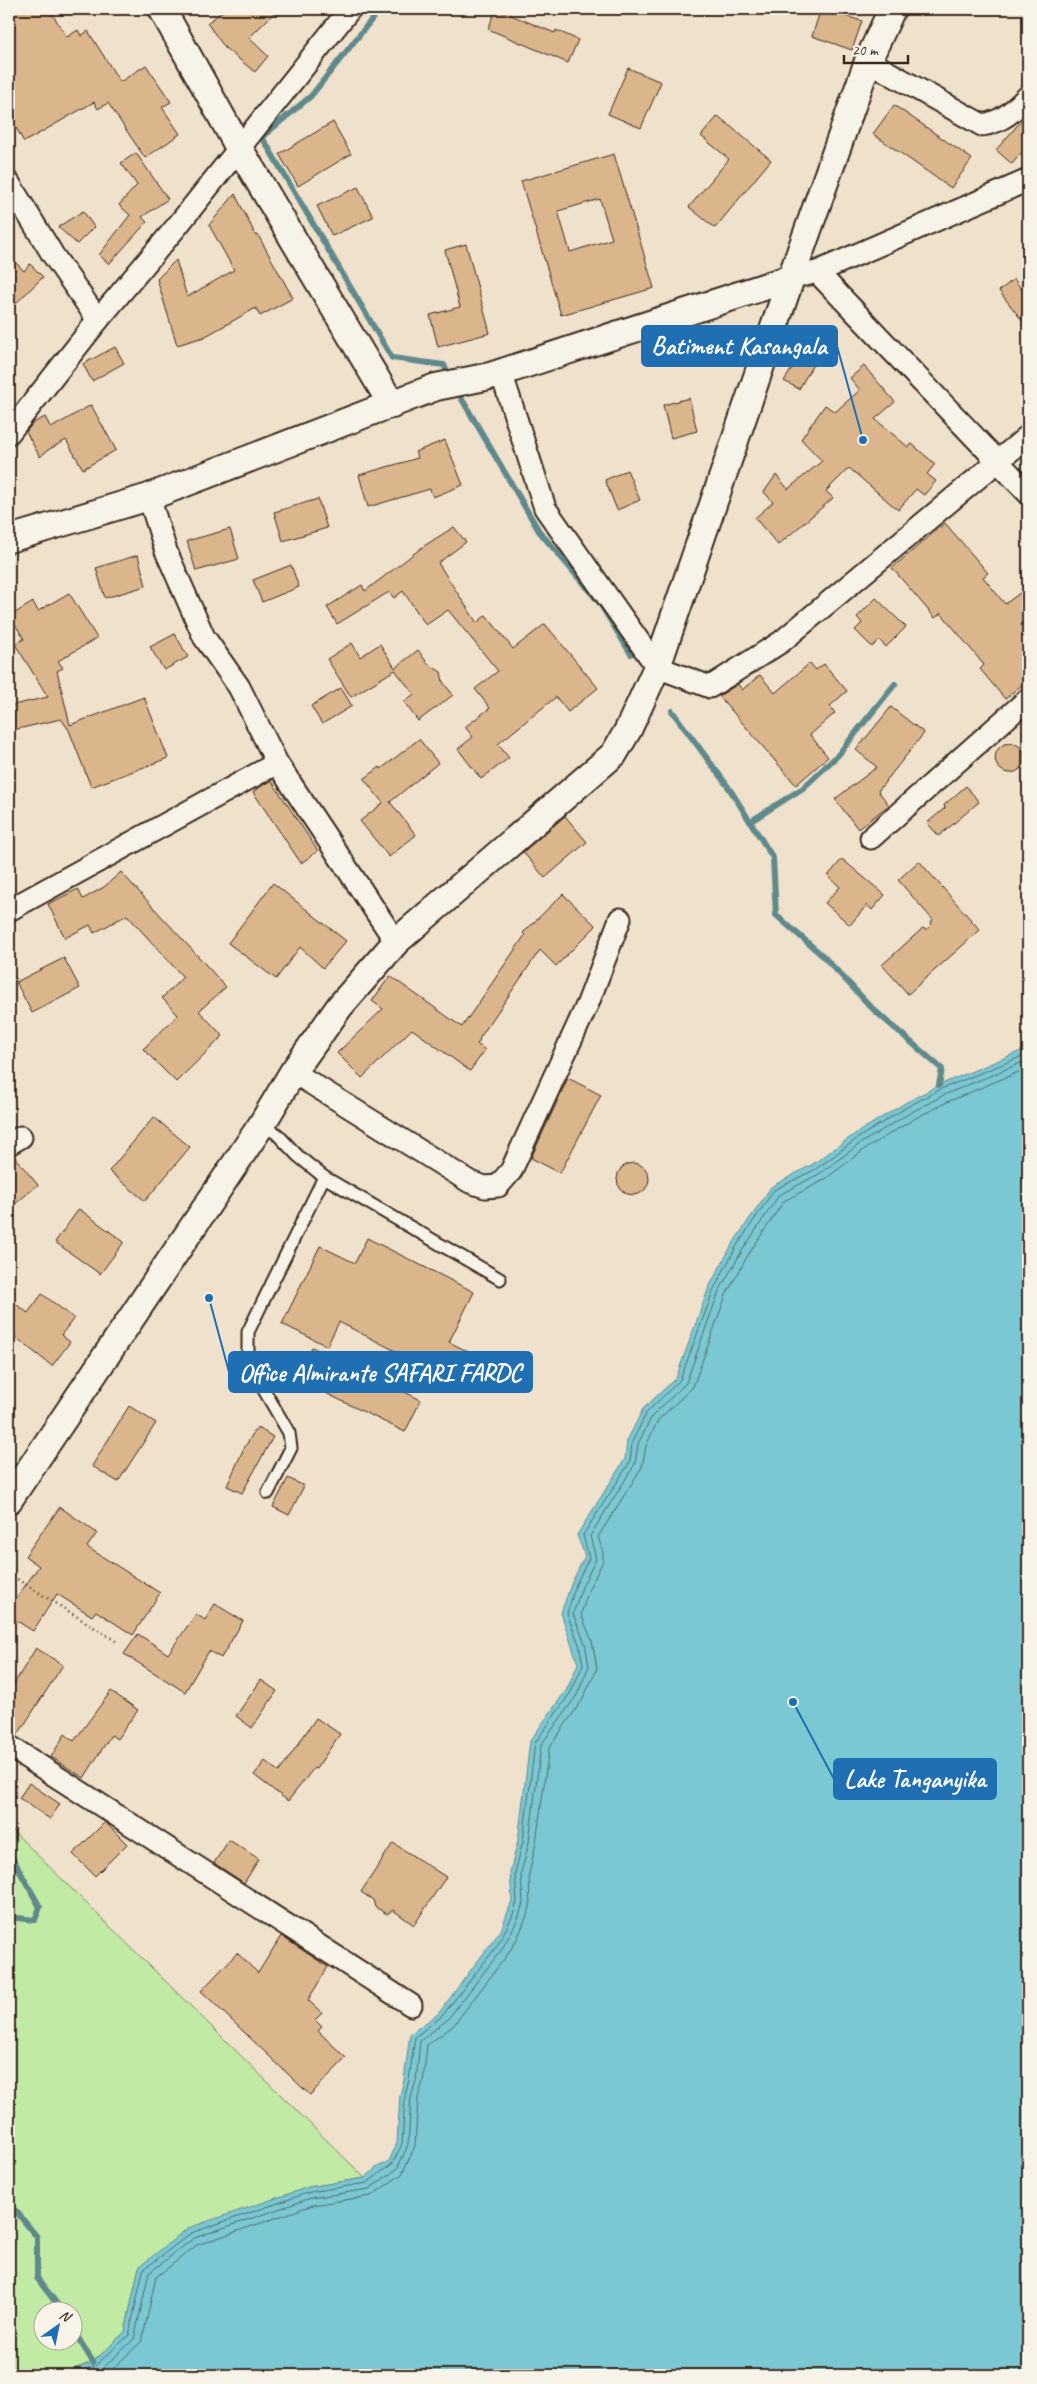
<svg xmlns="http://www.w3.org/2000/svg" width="1037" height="2384" font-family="Caveat,sans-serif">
<rect width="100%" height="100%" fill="#efe1cc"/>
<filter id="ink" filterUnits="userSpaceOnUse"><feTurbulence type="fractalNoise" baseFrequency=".02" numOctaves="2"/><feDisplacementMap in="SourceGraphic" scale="10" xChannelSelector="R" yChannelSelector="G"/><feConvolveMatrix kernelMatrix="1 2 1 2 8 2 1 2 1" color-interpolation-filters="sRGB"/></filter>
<g filter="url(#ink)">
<path fill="#c1eaa5" stroke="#7e8a62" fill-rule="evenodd" d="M 9,1827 L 365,2178 L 309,2187 L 260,2205 L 139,2267 L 125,2332 L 93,2362 L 58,2375 L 9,2375 ZM 42,2312 L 72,2312 L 72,2342 L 42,2342 Z"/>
<path fill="#79c8d4" stroke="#60898b" d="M 1028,1048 L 1028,2375 L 58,2375 L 93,2362 L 125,2332 L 139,2267 L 188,2228 L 309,2187 L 365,2178 L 376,2168 L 389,2161 L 397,2143 L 400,2095 L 404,2080 L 410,2034 L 438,2014 L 501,1930 L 512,1901 L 510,1872 L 518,1841 L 530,1741 L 567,1689 L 578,1664 L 561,1613 L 572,1582 L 585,1556 L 577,1535 L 625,1459 L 627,1441 L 643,1409 L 676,1378 L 709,1287 L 732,1245 L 771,1187 L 813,1164 L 855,1134 L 905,1103 L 939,1085 Z"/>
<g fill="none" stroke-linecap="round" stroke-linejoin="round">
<g stroke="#546967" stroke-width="1">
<path d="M 70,2375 L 95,2366 L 129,2335 L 143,2270 L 191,2233 L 310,2192 L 367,2183 L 392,2164 L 402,2144 L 405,2096 L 409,2080 L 415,2037 L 442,2016 L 497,1946 L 512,1917 L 517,1902 L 515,1873 L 523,1841 L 535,1743 L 571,1692 L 583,1665 L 579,1644 L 567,1614 L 576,1584 L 589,1558 L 583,1535 L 630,1462 L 632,1442 L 647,1412 L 680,1380 L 714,1289 L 736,1247 L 774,1190 L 816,1169 L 858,1138 L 907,1107 L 941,1089 L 1028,1054"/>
<path d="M 89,2375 L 100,2371 L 134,2339 L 149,2273 L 194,2238 L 311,2198 L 369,2189 L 397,2169 L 408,2145 L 411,2097 L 416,2081 L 420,2041 L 447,2020 L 502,1949 L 518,1919 L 523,1903 L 521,1873 L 529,1842 L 541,1745 L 577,1695 L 589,1666 L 585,1643 L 573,1614 L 582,1587 L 596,1559 L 590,1536 L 635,1464 L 638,1444 L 652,1416 L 686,1383 L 719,1291 L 742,1251 L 779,1195 L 819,1174 L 861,1143 L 910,1113 L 944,1095 L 1028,1060"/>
<path d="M 106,2375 L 142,2341 L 156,2277 L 197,2245 L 313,2205 L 371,2196 L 402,2174 L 415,2146 L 418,2098 L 423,2082 L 427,2045 L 453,2026 L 508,1954 L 518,1937 L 530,1908 L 529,1874 L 536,1843 L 549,1748 L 583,1699 L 597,1668 L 592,1641 L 581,1614 L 589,1589 L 603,1561 L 603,1552 L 598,1537 L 642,1467 L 646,1446 L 658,1420 L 693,1387 L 726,1295 L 748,1255 L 784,1201 L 824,1180 L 865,1149 L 914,1119 L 947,1102 L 1028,1068"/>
</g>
<g stroke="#60898b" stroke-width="6">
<path d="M 380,9 L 311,96 L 262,137 L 392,358 L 444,365 L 450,378"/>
<path d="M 456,389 L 539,531 L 599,602 L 631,654"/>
<path d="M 672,711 L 729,788 L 773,858 L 776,915 L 823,956 L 874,1010 L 942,1069 L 939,1085"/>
<path d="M 751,821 L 803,788 L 838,755 L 895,684"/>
<path d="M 9,1852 L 40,1907 L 35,1920 L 9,1917"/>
<path d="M 9,2210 L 16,2211 L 37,2237 L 37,2278 L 63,2312"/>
<path d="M 72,2328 L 93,2362"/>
</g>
</g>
<g fill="#dbb68c" stroke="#3b2a1e" fill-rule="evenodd">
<path d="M 21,9 L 49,9 L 67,37 L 78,30 L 81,36 L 88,31 L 120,82 L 146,65 L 171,102 L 162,107 L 180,134 L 145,158 L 108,103 L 98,109 L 94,102 L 24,142 L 9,115 L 9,16 Z"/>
<path d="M 226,9 L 278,9 L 249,38 L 268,56 L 255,72 L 225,48 L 207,23 Z"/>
<path d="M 496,9 L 555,33 L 556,30 L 578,40 L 568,63 L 488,29 Z"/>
<path d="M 821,9 L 862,21 L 852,50 L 812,36 Z"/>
<path d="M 628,68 L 661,82 L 641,128 L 608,114 Z"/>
<path d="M 894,105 L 972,159 L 951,188 L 873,134 Z"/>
<path d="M 1028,113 L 1028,145 L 1012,164 L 996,150 Z"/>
<path d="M 718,116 L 771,160 L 715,228 L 689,207 L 729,159 L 701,136 Z"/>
<path d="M 333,122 L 351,154 L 298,186 L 279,154 Z"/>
<path d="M 136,153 L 168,199 L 142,217 L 147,222 L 109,264 L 99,255 L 130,215 L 119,205 L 137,185 L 121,163 Z"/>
<path d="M 614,154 L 654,288 L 561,315 L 521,181 ZM 600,199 L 612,239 L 570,252 L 558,211 Z"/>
<path d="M 358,187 L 373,217 L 332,236 L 317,206 Z"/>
<path d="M 235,194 L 256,236 L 258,235 L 293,298 L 260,316 L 256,308 L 204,337 L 177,345 L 157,279 L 176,260 L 187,297 L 234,270 L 209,225 Z"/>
<path d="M 83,211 L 94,227 L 77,244 L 58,227 Z"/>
<path d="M 466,244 L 490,333 L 438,347 L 430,315 L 460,307 L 445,250 Z"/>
<path d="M 9,256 L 24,271 L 30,264 L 43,277 L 9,310 Z"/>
<path d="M 1014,279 L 1028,298 L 1028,328 L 999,291 Z"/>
<path d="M 815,333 L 827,340 L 799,389 L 784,381 Z"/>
<path d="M 115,347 L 124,363 L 92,381 L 83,364 Z"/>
<path d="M 864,366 L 895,402 L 875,419 L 908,447 L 912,444 L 935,464 L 927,474 L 936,481 L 924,495 L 916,489 L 898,510 L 849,468 L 826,491 L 833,498 L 778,545 L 755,518 L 773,502 L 764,492 L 776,475 L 788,489 L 822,461 L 801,439 L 825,405 L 835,412 L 860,390 L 850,378 Z"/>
<path d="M 689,398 L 697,431 L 671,438 L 663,405 Z"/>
<path d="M 91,405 L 116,450 L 83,469 L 66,440 L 48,450 L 40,457 L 26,432 L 33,423 L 45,417 L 51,428 Z"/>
<path d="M 445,440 L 463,485 L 433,497 L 430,489 L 368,507 L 359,475 L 418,458 L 415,452 Z"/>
<path d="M 627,470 L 640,500 L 617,510 L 605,480 Z"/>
<path d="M 318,499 L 327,528 L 283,541 L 274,512 Z"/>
<path d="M 945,523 L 988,573 L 983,577 L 1005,604 L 1028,587 L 1028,680 L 1005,699 L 980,669 L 984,665 L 956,631 L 941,613 L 935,618 L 892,568 Z"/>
<path d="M 454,527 L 466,542 L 438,563 L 477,623 L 486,615 L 513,649 L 545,624 L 598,688 L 568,712 L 556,697 L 498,744 L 509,758 L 481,779 L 458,749 L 473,737 L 465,727 L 490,708 L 475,689 L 498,671 L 448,610 L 426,625 L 403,591 L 394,598 L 389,592 L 337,624 L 327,607 L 362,585 L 365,591 L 424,546 Z"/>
<path d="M 230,529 L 239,559 L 196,571 L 187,541 Z"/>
<path d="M 138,555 L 146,586 L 105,598 L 96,568 Z"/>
<path d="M 291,565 L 299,587 L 262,602 L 253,580 Z"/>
<path d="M 69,593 L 97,638 L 58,661 L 63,668 L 57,671 L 70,725 L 144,697 L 168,758 L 91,787 L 69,730 L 61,719 L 9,731 L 9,706 L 48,697 L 15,644 L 24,639 L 10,616 L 33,602 L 38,611 Z"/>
<path d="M 876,598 L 906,627 L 886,647 L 879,640 L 872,647 L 855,630 L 862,623 L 857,617 Z"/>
<path d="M 175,634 L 188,657 L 164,670 L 150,647 Z"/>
<path d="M 352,643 L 360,657 L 380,644 L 395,668 L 418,650 L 428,664 L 441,672 L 443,682 L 453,695 L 418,721 L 404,702 L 414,694 L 395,670 L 351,697 L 327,659 Z"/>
<path d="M 810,663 L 816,670 L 824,664 L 847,691 L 830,706 L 835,713 L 810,735 L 828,757 L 796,785 L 719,696 L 738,684 L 742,690 L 760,675 L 775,693 Z"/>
<path d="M 341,688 L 352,706 L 322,724 L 311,706 Z"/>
<path d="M 891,707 L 924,733 L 878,791 L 889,805 L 858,829 L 835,799 L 877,767 L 856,750 Z"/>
<path d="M 419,739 L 438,763 L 390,802 L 416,835 L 389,857 L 360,821 L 383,803 L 364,779 L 380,767 L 381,769 Z"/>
<circle cx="1010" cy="758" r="15"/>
<path d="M 271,780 L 318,851 L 301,863 L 253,792 Z"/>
<path d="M 966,786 L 979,802 L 939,836 L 927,823 L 945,808 L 944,805 Z"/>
<path d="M 565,816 L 587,842 L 545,878 L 523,852 Z"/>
<path d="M 842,859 L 885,895 L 872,910 L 867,905 L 850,925 L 825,903 L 840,887 L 828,876 Z"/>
<path d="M 919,861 L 980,930 L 908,994 L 882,965 L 923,928 L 926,930 L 932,924 L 931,922 L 933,920 L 898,880 Z"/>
<path d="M 121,872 L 226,987 L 199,1011 L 223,1036 L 176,1082 L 143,1049 L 178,1015 L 162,998 L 183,977 L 127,915 L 94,933 L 90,925 L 65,938 L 48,904 L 78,889 L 83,899 L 104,887 Z"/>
<path d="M 273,883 L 346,941 L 323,968 L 300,947 L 276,979 L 228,943 Z"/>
<path d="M 563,894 L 596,926 L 556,966 L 540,950 L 479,1039 L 480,1040 L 477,1044 L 485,1050 L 470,1071 L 412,1029 L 362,1078 L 337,1053 L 383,1009 L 372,1001 L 390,976 L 462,1027 L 525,935 L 523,933 Z"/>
<path d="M 64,958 L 80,988 L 32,1013 L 16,982 Z"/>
<path d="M 568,1078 L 601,1095 L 560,1173 L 531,1158 Z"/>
<path d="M 154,1117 L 190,1147 L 145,1201 L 109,1171 Z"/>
<path d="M 13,1155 L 38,1185 L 9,1209 L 9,1156 Z"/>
<circle cx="633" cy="1179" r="16"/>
<path d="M 79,1209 L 124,1242 L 100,1274 L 55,1242 Z"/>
<path d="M 367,1238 L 474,1292 L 449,1342 L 469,1352 L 454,1381 L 339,1322 L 327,1346 L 282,1324 L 320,1246 L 355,1263 Z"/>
<path d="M 42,1294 L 74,1318 L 61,1335 L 70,1342 L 52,1366 L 9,1332 L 9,1299 L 28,1313 Z"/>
<path d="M 312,1347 L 421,1400 L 405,1432 L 297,1379 Z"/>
<path d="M 129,1406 L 156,1423 L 118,1482 L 92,1466 Z"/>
<path d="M 257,1427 L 273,1437 L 242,1493 L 227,1486 L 243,1450 Z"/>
<path d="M 288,1478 L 304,1486 L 289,1515 L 273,1507 Z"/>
<path d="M 60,1507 L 97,1533 L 87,1547 L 160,1593 L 133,1635 L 96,1611 L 92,1616 L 57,1594 L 33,1631 L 9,1616 L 9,1609 L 39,1566 L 25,1556 Z"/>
<path d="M 215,1604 L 243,1621 L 221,1658 L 209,1651 L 185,1692 L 124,1654 L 138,1634 L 168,1654 L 196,1614 L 205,1620 Z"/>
<path d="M 36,1648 L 63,1665 L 17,1736 L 9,1734 L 9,1692 Z"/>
<path d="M 261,1680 L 277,1691 L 252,1728 L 236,1716 Z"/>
<path d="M 111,1691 L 138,1710 L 117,1739 L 111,1735 L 84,1778 L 51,1757 L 65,1734 L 74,1741 Z"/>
<path d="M 316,1718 L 340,1734 L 316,1769 L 314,1768 L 288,1801 L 254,1775 L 265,1761 L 279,1772 Z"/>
<path d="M 29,1783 L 60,1804 L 50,1819 L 19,1798 Z"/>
<path d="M 105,1822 L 127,1844 L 95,1876 L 73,1854 Z"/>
<path d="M 229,1840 L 259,1859 L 244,1883 L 214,1863 Z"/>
<path d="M 393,1843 L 446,1877 L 414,1925 L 393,1910 L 387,1914 L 375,1907 L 373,1900 L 361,1892 Z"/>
<path d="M 281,1936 L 328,1967 L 308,2000 L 322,2013 L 315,2020 L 322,2027 L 318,2031 L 346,2058 L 310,2095 L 201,1991 L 237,1953 L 258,1973 Z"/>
</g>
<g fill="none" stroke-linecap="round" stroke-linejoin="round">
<g stroke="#3b2a1e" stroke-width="15">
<g id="service">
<path d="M 262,1124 L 277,1134 L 298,1156 L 324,1177 L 500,1279"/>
<path d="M 268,1493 L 291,1448 L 289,1433 L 253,1371 L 248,1351 L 248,1332 L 324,1177"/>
</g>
</g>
<g stroke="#3b2a1e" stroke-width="25">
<g id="minor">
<path d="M 868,61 L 982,125 C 1003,122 1014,110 1028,96"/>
<path d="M 9,183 L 53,255 L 98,320"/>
<path d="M 817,272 L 1028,493"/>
<path d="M 805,275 L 817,272 L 1028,180"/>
<path d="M 501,372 L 545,508 L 657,667 L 710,687 L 781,642 L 1028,436"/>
<path d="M 9,433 L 98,320 L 178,225 L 350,9"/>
<path d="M 149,497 L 166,551 L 204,637 L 239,687 L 277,763 L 396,942"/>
<path d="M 871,838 L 1028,699"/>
<path d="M 9,910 L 277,763"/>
<path d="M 293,1072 L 470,1182 L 485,1187 L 498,1186 L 511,1171 L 588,1003 L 620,919"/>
<path d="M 9,1144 L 21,1137"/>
<path d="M 9,1746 L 411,2005"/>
</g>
</g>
<g stroke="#3b2a1e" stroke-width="30">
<g id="tertiary">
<path d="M 162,9 L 239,148 L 392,405"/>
<path d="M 9,539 L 149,497 L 436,387 L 490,376 L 791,278"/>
<path d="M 9,1500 L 262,1124 L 293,1072 L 340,1006 L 396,942 L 614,754 L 628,730 L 657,667 L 791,278 L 868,61 L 892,9"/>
</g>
</g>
<path stroke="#3b2a1e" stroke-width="3" stroke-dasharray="1 4" stroke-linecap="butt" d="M 9,1574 L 119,1643"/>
<use href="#service" stroke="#f7f3e8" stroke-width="11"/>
<use href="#minor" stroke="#f7f3e8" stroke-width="21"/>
<use href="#tertiary" stroke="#f7f3e8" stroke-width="26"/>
</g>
</g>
<path fill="none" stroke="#1f6fb2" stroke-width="2" d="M863 440L837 346M209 1298L229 1372M793 1702L834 1779"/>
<g fill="#1f6fb2" stroke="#f7f3e8" stroke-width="2">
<circle cx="863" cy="440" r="5"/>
<circle cx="209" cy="1298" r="5"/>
<circle cx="793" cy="1702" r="5"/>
</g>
<g fill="#1f6fb2" stroke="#1f6fb2" stroke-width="2">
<rect x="642" y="326" width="195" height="40" rx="5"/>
<rect x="229" y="1352" width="303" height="40" rx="5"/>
<rect x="834" y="1759" width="162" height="40" rx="5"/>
</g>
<g font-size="25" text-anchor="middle" font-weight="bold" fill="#fff">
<text x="739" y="354">Batiment Kasangala</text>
<text x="380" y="1381">Office Almirante SAFARI FARDC</text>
<text x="915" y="1787">Lake Tanganyika</text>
</g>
<rect width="1037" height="2384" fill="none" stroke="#f7f3e8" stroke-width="30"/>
<rect x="15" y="15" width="1007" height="2354" fill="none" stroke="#3b2a1e" stroke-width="2" filter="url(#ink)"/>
<g transform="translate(58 2326) rotate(33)"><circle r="24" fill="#f7f3e8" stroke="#aca397"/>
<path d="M0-4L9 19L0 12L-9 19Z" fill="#1f6fb2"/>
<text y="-8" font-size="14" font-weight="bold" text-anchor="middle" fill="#3b2a1e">N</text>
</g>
<path d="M844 55v8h64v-8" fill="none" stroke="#3b2a1e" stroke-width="2.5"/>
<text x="852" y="55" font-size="15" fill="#3b2a1e" stroke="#f7f3e8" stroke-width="4" paint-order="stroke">20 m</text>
</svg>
